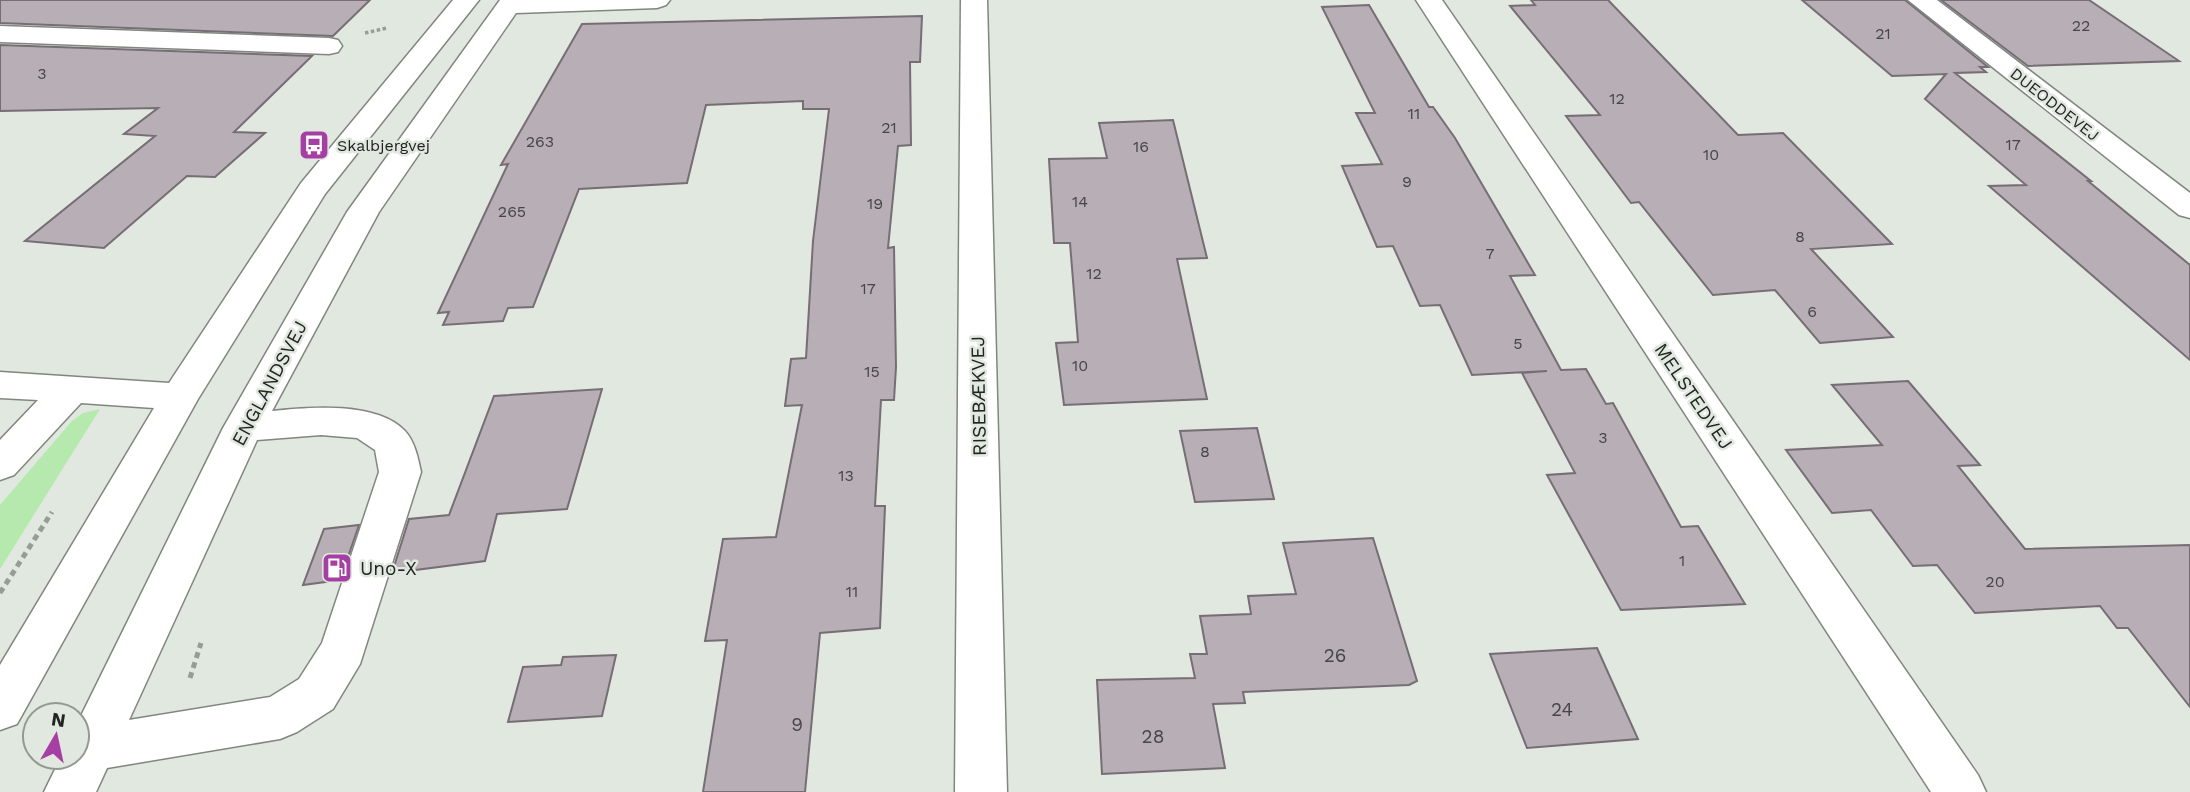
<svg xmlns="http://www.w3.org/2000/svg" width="2190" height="792" font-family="'Work Sans',sans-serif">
<rect width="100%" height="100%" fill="#e0e8df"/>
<path fill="#b5e9ad" d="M 100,409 L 0,569 L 0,505 L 72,421 L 83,413 Z"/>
<g fill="#b7aeb6" stroke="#766d75" stroke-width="2">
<path d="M 0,0 L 370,0 L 333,36 L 0,23 Z"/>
<path d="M 1531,0 L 1608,0 L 1738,135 L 1783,133 L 1892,244 L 1811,249 L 1893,337 L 1820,343 L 1775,290 L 1713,295 L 1639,202 L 1631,203 L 1566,116 L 1600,115 L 1510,6 L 1535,5 Z"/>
<path d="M 1802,0 L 1905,0 L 1988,67 L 1980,67 L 1986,72 L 1955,73 L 2091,181 L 2088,181 L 2190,265 L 2190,360 L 1989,186 L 2026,185 L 1925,99 L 1946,74 L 1892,76 Z"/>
<path d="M 1941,0 L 2089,0 L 2179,61 L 2028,66 Z"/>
<path d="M 1369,5 L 1429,107 L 1433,107 L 1455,138 L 1535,275 L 1510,276 L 1561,370 L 1586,369 L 1606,404 L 1613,403 L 1681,527 L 1698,526 L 1745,604 L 1621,610 L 1547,475 L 1575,473 L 1522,373 L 1547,371 L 1472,375 L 1440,305 L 1420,306 L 1393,246 L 1377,247 L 1342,166 L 1382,164 L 1356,113 L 1375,113 L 1322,7 Z"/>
<path d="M 922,16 L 920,62 L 910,62 L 911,145 L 898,146 L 888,248 L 894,247 L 896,367 L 894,400 L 881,400 L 875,506 L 885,506 L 880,628 L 820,633 L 805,792 L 703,792 L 727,640 L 705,641 L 723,539 L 776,537 L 802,405 L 785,406 L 791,359 L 806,358 L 813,241 L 829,109 L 803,109 L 803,101 L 706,105 L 687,183 L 579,189 L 533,307 L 508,308 L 503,321 L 443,325 L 449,312 L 438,313 L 508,164 L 501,165 L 582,24 Z"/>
<path d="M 0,45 L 312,56 L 234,132 L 265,133 L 215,177 L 187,176 L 104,248 L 25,241 L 155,136 L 124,134 L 158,108 L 0,111 Z"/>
<path d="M 1173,120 L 1207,258 L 1177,259 L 1207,399 L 1064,405 L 1056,343 L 1078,342 L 1070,243 L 1054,243 L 1049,159 L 1107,158 L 1099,123 Z"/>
<path d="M 1908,381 L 1980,465 L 1958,466 L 2025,549 L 2190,545 L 2190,707 L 2128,628 L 2117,628 L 2100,606 L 1975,613 L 1937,565 L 1913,566 L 1871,510 L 1832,513 L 1786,450 L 1882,445 L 1832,385 Z"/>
<path d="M 602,389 L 567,509 L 497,514 L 485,561 L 392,573 L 409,519 L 449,515 L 494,396 Z"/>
<path d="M 1257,428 L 1274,499 L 1195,502 L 1180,431 Z"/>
<path d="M 359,525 L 340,580 L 303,585 L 324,529 Z"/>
<path d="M 1373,538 L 1417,681 L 1409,685 L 1243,692 L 1245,703 L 1213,704 L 1225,768 L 1102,774 L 1097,680 L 1195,678 L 1190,654 L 1207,654 L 1200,616 L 1251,614 L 1248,596 L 1296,594 L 1283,543 Z"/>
<path d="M 1597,648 L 1638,739 L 1527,748 L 1490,654 Z"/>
<path d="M 616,655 L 602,716 L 508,722 L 523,667 L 561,665 L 563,657 Z"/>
</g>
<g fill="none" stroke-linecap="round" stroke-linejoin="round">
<g stroke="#80877f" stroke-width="3">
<g id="minor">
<path d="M 453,0 L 479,0 L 325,194 L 198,399 L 17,724 L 0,730 L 0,665 L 154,408 L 81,403 L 14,475 L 0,480 L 0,440 L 38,400 L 0,398 L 0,372 L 169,383 L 301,183 Z"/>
<path d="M 500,0 L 670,0 L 666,5 L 657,8 L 516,13 L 379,212 L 272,411 C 309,407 377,401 405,431 C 415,442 418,458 421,472 L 360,664 L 333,709 L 297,732 L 280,739 L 107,768 L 96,792 L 44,792 L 61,757 L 77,757 L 77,724 L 223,428 L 347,212 ZM 321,435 L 357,438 L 375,450 L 379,472 L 322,643 L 299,679 L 270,697 L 129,720 L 257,440 Z"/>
<path d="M 961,0 L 987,0 L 1007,792 L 955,792 Z"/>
<path d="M 1416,0 L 1442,0 L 1978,775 L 1986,792 L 1931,792 Z"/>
<path d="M 1908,0 L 1937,0 L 2190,193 L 2190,218 L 2179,215 Z"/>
<path d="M 0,26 L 329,38 L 338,40 L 342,46 L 338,52 L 329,54 L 0,42 Z"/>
</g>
</g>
<path stroke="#979d96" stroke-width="3.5" stroke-dasharray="3.5 2.5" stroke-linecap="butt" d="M 365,33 L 387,28"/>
<g stroke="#979d96" stroke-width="5" stroke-dasharray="6 4.5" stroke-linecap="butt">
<path d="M 0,593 L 52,512"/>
<path d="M 190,678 L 201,643"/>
</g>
<use href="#minor" fill="#fff" fill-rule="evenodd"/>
</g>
<defs>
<g id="bus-square" transform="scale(1.575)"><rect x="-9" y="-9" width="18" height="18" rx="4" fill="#a63fa3" stroke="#e0e8df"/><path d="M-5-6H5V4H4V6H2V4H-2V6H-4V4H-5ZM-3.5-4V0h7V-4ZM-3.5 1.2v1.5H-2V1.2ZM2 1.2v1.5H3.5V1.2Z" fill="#fff"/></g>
<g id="fuel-square" transform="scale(1.575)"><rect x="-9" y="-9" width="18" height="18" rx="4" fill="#a63fa3" stroke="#e0e8df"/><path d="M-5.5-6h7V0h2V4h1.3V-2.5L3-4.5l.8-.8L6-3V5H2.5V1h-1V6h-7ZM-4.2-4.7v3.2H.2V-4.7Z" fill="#fff"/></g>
</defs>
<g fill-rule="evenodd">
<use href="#bus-square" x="314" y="145"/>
<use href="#fuel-square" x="337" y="568"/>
</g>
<g text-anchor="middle" stroke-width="5" stroke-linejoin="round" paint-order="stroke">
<g font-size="16" fill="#464646">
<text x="2081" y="31">22</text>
<text x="1883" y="39">21</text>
<text x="42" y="79">3</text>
<text x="1617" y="104">12</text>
<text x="1414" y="119">11</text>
<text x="889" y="133">21</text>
<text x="540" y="147">263</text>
<text x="2013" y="150">17</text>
<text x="1141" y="152">16</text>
<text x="1711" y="160">10</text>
<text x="1407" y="187">9</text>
<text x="1080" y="207">14</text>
<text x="875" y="209">19</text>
<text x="512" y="217">265</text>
<text x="1800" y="242">8</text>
<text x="1490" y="259">7</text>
<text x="1094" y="279">12</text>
<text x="868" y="294">17</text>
<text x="1812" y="317">6</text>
<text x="1518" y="349">5</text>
<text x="1080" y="371">10</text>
<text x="872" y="377">15</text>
<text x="1603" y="443">3</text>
<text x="1205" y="457">8</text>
<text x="846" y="481">13</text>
<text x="1682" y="566">1</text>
<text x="1995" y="587">20</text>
<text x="852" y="597">11</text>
</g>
<g font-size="16" fill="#212421" stroke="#e0e8df">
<text transform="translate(2055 104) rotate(38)" y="6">DUEODDEVEJ</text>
</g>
<g font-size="16" fill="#212421" stroke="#e0e8df" text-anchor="start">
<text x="337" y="151">Skalbjergvej</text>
</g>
<g font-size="19" fill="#212421" stroke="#e0e8df">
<text transform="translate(269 383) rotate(-62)" y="7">ENGLANDSVEJ</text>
<text transform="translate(978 396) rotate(-91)" y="7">RISEBÆKVEJ</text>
<text transform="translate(1694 396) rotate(56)" y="7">MELSTEDVEJ</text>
</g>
<g font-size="19" fill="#212421" stroke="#e0e8df" text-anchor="start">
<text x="360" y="575">Uno-X</text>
</g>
<g font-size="19" fill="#464646">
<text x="1335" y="662">26</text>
<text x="1562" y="716">24</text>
<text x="797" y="731">9</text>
<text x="1153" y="743">28</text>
</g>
</g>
<g transform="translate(56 736) rotate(9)"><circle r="33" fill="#e0e8df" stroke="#949a93" stroke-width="2"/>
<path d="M0-5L12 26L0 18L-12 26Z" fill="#a63fa3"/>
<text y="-10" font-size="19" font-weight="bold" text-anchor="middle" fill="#212421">N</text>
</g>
</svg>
